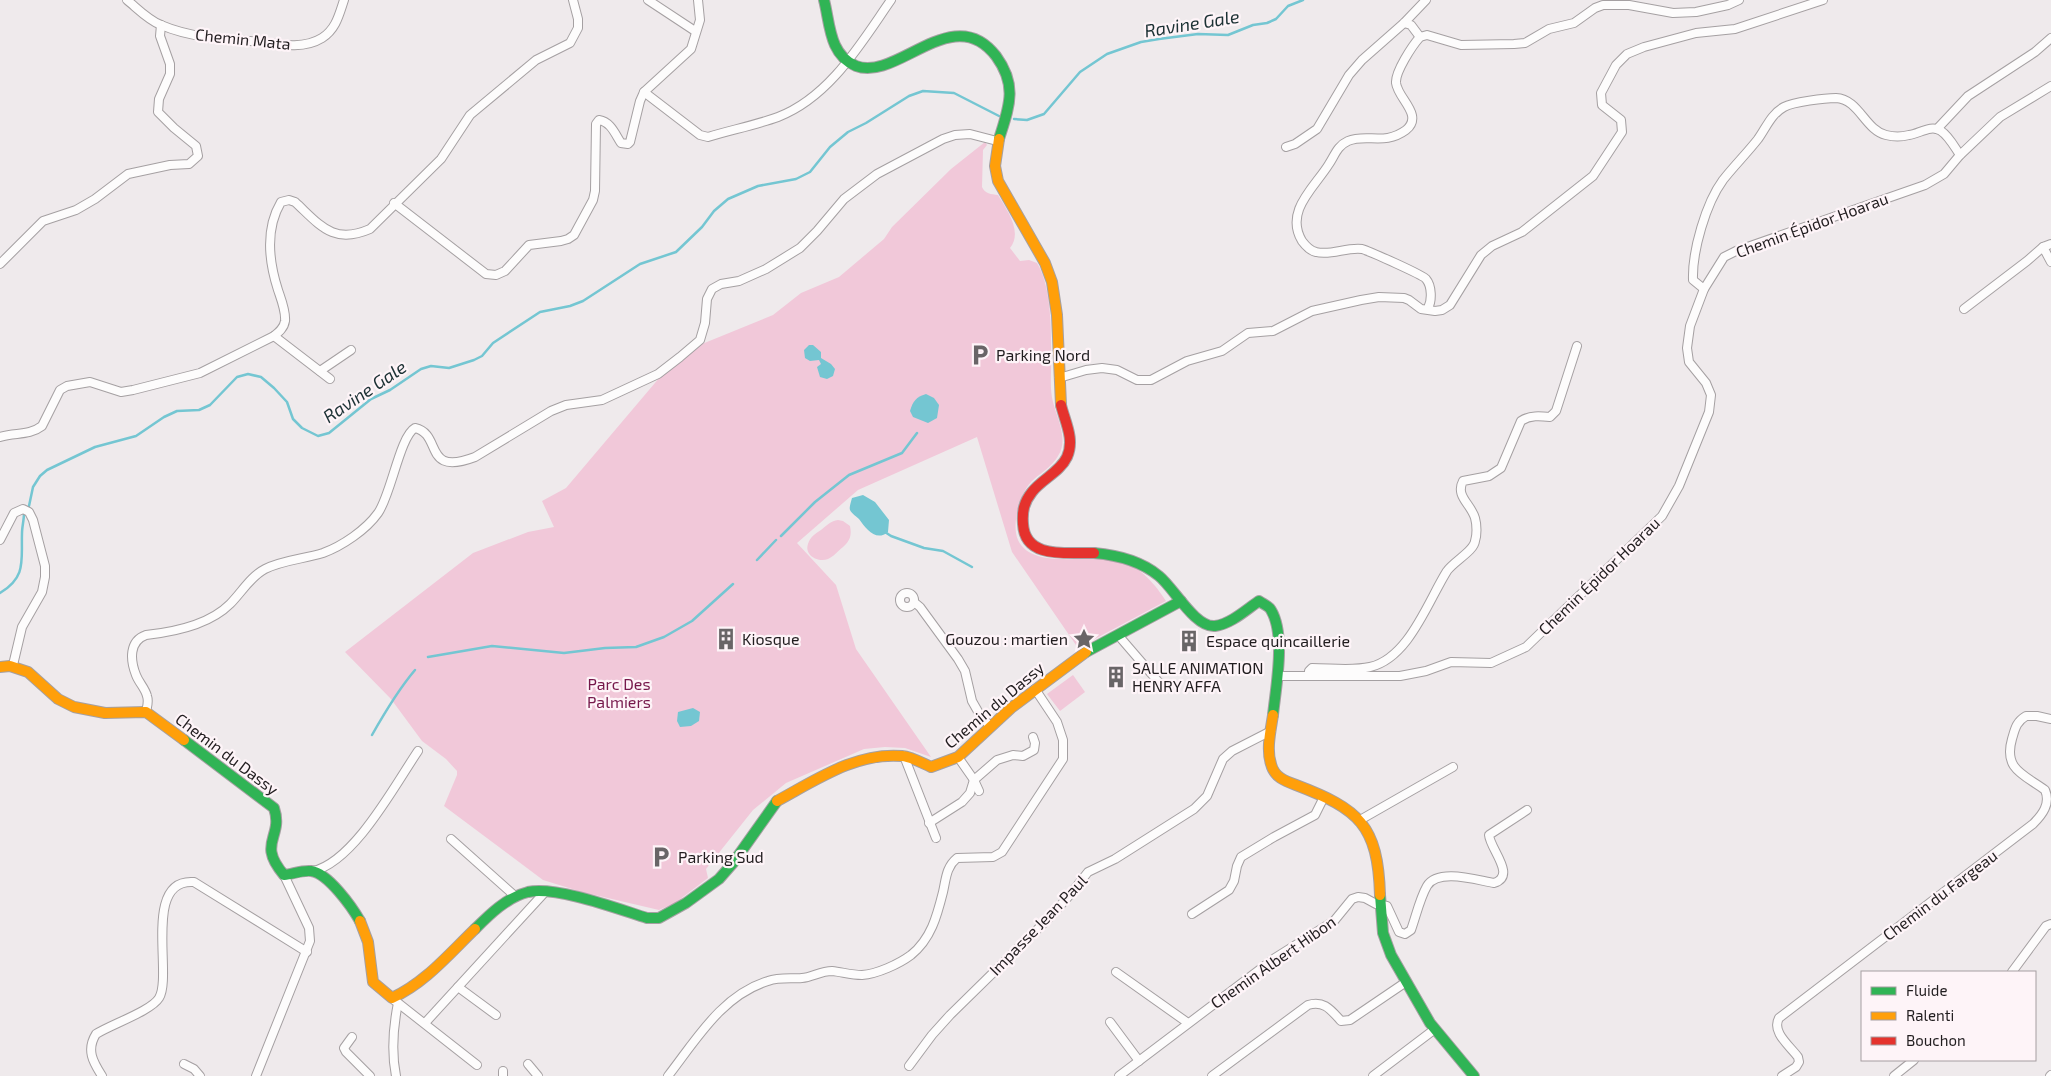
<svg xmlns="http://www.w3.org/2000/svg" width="2051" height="1076" font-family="'Exo 2',sans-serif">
<rect width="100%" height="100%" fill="#efeaec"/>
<g fill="#f1c8d9">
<path d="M 985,142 L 987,145 L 983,150 L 982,187 C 985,194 991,194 998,195 C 1007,210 1023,232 1010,248 L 1020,261 L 1029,260 L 1037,263 C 1053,289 1051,338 1051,368 C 1051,379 1050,391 1053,402 C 1057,418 1069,440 1058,456 C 1052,467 1039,474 1031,482 C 1020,494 1011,525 1018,540 C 1033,572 1095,552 1122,561 C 1140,567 1156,585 1166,601 L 1078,648 L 1012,552 L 977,437 L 858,490 L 797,543 L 836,585 L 856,649 L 931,757 L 905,748 L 885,747 L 864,749 L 786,783 L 753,810 L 706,869 L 708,878 L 675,903 L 659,910 L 582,892 L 543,880 L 444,806 L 457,775 L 457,771 L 446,759 L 422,741 L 391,699 L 345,652 L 473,553 L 528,532 L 554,527 L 542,501 L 566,488 L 660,377 L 702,344 L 773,315 L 801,293 L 839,277 L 884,239 L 892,227 L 951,169 Z"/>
<path d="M 838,520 L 843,521 L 850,526 C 852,535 850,541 843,547 C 838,551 833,557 828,559 C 818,563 804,555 808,544 C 810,537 816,533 821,530 C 827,525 831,521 838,520 Z"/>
<path d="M 1073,675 L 1085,692 L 1060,711 L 1047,694 Z"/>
</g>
<g fill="#74c6d2">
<path d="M 809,345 L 813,345 L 821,352 L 821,358 L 831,364 L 835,369 L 833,376 L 827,379 L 820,377 L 817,367 L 821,364 L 819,360 L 810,361 L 805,358 L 804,350 Z"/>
<path d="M 926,394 L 934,398 L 939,405 L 937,418 L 928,423 L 913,417 L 910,411 C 913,401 916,397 926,394 Z"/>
<path d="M 863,495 L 875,502 L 889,520 L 888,532 C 876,542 866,529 859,519 C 857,517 852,514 850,510 C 849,507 851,502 852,498 Z"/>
<path d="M 693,708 L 700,712 L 699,721 L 691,726 L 680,727 L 677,721 L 678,712 Z"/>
</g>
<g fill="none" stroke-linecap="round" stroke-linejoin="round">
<g stroke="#74c6d2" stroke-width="2.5">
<path d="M 1014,119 L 1027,120 L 1044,114 L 1080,72 L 1107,54 L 1141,42 L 1159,39 L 1198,34 L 1228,35 L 1253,25 L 1267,23 L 1276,19 L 1288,6 L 1303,0"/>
<path d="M 29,506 L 33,487 L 40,476 L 47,470 L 95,447 L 136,436 L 164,417 L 177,411 L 199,410 L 210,405 L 237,377 L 248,374 L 261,377 L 274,388 L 287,402 L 293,419 L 302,428 L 318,436 L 329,433 L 371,399 L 390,390 L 421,369 L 431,366 L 449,368 L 474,360 L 482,356 L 493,343 L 540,312 L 570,306 L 583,301 L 640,264 L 676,252 L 702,227 L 714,211 L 728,199 L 758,186 L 796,179 L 810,172 L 830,147 L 848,132 L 866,123 L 909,96 L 923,91 L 954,93 L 999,116"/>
<path d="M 885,532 L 891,536 L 924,548 L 943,551 L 972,567"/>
<path d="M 781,536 L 815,502 L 849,475 L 902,453 L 917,433"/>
<path d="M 757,560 L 776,540"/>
<path d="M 0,593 C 27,577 21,560 22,533 C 22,527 24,520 24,513"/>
<path d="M 428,657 L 492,646 L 564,653 L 605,648 L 636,647 L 664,637 L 692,621 L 733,584"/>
<path d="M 372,735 C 385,712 398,690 415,670"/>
</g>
<g stroke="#a5a0a2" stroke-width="10">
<g id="street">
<path d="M 127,0 C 137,8 148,20 161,25 C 189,37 220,39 250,41 C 273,43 301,51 322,38 C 336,29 339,15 344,0"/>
<path d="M 648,0 L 695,31"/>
<path d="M 1404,23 L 1411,25 L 1420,37"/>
<path d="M 644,92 L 700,135 L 708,137 C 731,130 756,125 778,117 C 830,97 861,43 891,0"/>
<path d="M 1937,129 L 1968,96 L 2035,52 L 2051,38"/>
<path d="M 1286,147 L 1295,144 L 1317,129 L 1349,75 L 1362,60 L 1404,23 L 1426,0"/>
<path d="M 394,203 L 486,274 L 496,275 L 505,271 L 529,245 L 561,241 L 568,239 L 574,235 L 593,200 L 595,191 L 596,124 L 599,120 C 611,122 615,134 621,143 L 628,144 L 630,142 L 640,101 L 644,92 L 691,49 L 700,20 L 698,0"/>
<path d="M 2043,247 L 2051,262"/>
<path d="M 0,264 L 43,221 L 76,210 L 95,199 L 128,174 L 170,165 L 189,164 L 198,156 L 196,146 L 174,128 L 158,112 L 159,99 L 170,74 L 170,64 L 160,36 L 161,25"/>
<path d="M 1704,289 L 1693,280 C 1692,251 1706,203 1723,180 C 1734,166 1747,153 1758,139 C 1766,128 1771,114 1784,107 C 1793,102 1825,98 1836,98 C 1859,99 1865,130 1886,135 C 1894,137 1901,137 1909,135 C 1919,134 1931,124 1941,131 C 1949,136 1955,148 1960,155"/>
<path d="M 1428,308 C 1432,301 1432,286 1426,279 C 1423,275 1369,251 1362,249 C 1346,247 1331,256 1316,252 C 1311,251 1305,245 1302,241 C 1284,211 1315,187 1329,164 C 1335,155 1337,146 1348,141 C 1367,133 1384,146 1406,130 C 1424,115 1398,99 1396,83 C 1395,72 1412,46 1420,37 L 1427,35 L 1461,45 L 1514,44 L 1525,43 L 1549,29 L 1574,23 L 1595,8 L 1603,5 L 1629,5 L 1673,13 L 1696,12 L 1728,5 L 1739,0"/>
<path d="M 1964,309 L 2027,261 L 2043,247 L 2051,244"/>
<path d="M 274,336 L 330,379"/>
<path d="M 320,371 L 351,350"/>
<path d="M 1059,378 L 1086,370 L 1102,368 L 1117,370 L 1137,380 L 1151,380 L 1187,361 L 1222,351 L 1248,333 L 1273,331 L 1312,311 L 1361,300 L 1379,297 L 1404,298 L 1409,300 L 1421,309 L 1435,311 L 1442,310 L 1450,305 L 1481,255 L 1492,246 L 1522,232 L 1593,176 L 1622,132 L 1621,120 L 1602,105 L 1601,93 L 1616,65 L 1627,54 L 1644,47 L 1696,33 L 1735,29 L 1823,0"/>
<path d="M 0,437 C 15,432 29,436 42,426 L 60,390 L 67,386 L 90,382 L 121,392 L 133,390 L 200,373 L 274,336 C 279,332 284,328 285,321 C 286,311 281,299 278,290 C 269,262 265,229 281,202 L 289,200 L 295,202 C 320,225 333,245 370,229 L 441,159 L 470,115 L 536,60 L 570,43 L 578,28 L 578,19 L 573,0"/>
<path d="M 0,540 L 14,513 L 23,509 L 29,512 L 33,520 L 45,566 L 45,577 L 42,592 L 22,627 L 13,665"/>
<circle cx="907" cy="600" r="7"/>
<path d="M 914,602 L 920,607 L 958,659 L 965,671 L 972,701 L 980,715 L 990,726"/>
<path d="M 1118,635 L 1162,686"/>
<path d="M 1309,675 L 1309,671 L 1312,668 C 1331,668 1352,671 1370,667 C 1409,658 1428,601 1447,571 C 1454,561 1474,551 1475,541 C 1477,535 1477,525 1475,518 C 1471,504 1455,496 1463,481 L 1489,476 L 1501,468 L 1521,421 C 1530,415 1540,416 1550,417 L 1556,411 L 1577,346"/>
<path d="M 1277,676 L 1400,676 L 1426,671 L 1451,662 L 1491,663 L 1526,647 L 1662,516 L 1679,486 L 1709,412 L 1711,395 L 1706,383 L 1689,362 L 1687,348 L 1690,326 L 1704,289 L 1724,257 L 1736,251 L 1925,185 L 1944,174 L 1960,155 L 2000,117 L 2051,86"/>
<path d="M 146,712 C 147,707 149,702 147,696 C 145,688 139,683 136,675 C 130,660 129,641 146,635 C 174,632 209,625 230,604 C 241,593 251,576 265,569 C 283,560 304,559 323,553 C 342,546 366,530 378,513 C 391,495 400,436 415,428 C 443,434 422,477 475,457 L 551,411 L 566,405 L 602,400 L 658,374 L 680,357 L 700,340 L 705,323 L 707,299 L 712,289 L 721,284 L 739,281 L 766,269 L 800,248 L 817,231 L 844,199 L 877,174 L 943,139 L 955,135 L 970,134 L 997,141"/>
<path d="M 904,756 L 936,838"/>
<path d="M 958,757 L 974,780 L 979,791"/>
<path d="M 1360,820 L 1453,767"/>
<path d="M 929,823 L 962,802 L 970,793 L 974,780 L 997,760 L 1013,755 L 1023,756 L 1034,750 L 1035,743 L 1033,737"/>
<path d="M 451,839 L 516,897"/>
<path d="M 313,871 C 354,862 395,785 418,751"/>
<path d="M 1192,914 L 1229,890 L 1234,881 L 1237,866 L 1241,857 L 1274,837 L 1315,815 L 1324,797"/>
<path d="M 1116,972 L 1188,1023"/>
<path d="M 2012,972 L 2046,926 L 2051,924"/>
<path d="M 458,987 L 496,1015"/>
<path d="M 395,1001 L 398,1003 C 393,1028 391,1051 396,1076"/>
<path d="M 398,1003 L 477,1065"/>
<path d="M 1110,1022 L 1139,1061"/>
<path d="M 425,1023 L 545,892"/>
<path d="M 352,1037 L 344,1048 L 346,1052 L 370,1076"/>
<path d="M 184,1064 L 194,1069 L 200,1076"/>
<path d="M 528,1064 L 538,1076"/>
<path d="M 909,1066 L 932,1035 L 950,1015 L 1049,918 L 1068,897 L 1088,872 L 1115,859 L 1194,809 L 1207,796 L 1223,759 L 1232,751 L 1271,731"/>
<path d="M 503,1071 L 503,1076"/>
<path d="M 102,1076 C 93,1062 86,1050 96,1034 C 112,1024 151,1011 159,998 C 173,976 142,878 194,882 L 307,952"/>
<path d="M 256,1076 L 310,941 L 309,928 L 284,875"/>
<path d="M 668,1076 C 696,1040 722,995 768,981 C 779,977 791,979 802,978 C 812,977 821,971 832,971 C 842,972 851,975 862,975 C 877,974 899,964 911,955 C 931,939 937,916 943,892 C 946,879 946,867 957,858 L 993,857 L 1002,852 L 1063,759 L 1063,740 L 1057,722 L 1035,689"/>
<path d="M 1119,1076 L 1275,958 L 1334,921 L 1352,899 L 1358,897 L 1365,898 L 1376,904 L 1387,906 L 1399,932 L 1405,934 L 1411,930 C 1416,916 1420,898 1427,886 C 1438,868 1476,880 1494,883 C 1517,876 1490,849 1489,835 L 1527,810"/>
<path d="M 1212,1076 L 1308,1005 C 1324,1000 1331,1010 1341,1021 L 1350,1020 L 1406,982"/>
<path d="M 1373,1076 L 1435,1029"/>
<path d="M 1782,1076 L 1796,1067 L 1799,1062 L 1798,1057 C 1790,1046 1771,1032 1779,1018 L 2033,824 C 2042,815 2051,804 2045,790 C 2025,775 2003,770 2012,739 C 2015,729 2016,722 2026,716 L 2037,716 L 2051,719"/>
<path d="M 1894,1076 L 1914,1060"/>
<path d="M 2050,1076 L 2051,1075"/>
</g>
</g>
<g stroke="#a5a0a2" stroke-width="12">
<g id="fast">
<path d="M 824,0 C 830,23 829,55 856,66 C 897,82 953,0 996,56 C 1018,86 1009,107 999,139"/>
<path d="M 1094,553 C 1117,555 1141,561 1159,576 C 1174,588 1195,628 1215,626 C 1231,624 1247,609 1259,601 C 1263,604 1269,606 1271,610 C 1286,635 1276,686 1273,715"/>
<path d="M 1086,652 L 1181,601"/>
<path d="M 184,740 L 274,808 C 284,838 256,842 284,875 C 293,874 302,870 311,871 C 328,873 352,907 360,921"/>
<path d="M 1380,895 L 1383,933 L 1391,955 L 1430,1023 L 1474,1076"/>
<path d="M 475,929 C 489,915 507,897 528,892 C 557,886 618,909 647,918 L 659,918 L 686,903 L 719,879 L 733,863 L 777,801"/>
</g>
</g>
<g stroke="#a5a0a2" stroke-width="12">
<g id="slow">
<path d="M 999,139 L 995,166 L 998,181 L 1045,263 L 1052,282 L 1057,315 L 1061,405"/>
<path d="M 0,667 L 10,666 L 28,672 L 58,699 L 74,707 L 105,713 L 146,712 L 184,740"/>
<path d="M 1273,715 C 1271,729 1266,749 1271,764 C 1274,777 1285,781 1296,785 C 1359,809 1378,825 1380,895"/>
<path d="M 777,801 C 816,780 856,752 902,756 C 912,757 922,763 931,767 L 958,757 L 1011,708 L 1086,652"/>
<path d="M 360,921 L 368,942 L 373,982 L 392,998 C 425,983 449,954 475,929"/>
</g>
</g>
<g stroke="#a5a0a2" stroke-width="12">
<path id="jam" d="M 1061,405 C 1065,422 1075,439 1067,457 C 1060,472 1042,479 1032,492 C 1024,502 1022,511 1023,524 C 1025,560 1068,552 1094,553"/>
</g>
<use href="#street" stroke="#fdfcfc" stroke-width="8"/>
<use href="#fast" stroke="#30b455" stroke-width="10"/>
<use href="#slow" stroke="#ff9f0a" stroke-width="10"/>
<use href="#jam" stroke="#e5322d" stroke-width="10"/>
</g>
<defs>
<g id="parking-bare" transform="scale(1.725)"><path d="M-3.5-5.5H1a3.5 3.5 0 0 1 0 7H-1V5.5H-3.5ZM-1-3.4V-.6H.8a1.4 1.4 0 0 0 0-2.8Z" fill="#696567" stroke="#fef4f8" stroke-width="2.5" paint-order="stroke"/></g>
<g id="building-bare" transform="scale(1.725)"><path d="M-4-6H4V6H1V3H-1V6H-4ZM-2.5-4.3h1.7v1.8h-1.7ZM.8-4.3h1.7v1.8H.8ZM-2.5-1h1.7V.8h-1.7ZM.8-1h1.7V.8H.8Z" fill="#696567" stroke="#fef4f8" stroke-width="2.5" paint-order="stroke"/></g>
<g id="sight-bare" transform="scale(1.725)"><path d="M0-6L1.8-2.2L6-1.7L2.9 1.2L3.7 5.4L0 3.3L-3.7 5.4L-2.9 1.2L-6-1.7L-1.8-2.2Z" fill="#696567" stroke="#fef4f8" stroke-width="2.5" paint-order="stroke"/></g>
</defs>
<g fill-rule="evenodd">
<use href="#parking-bare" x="980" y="355"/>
<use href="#building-bare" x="726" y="639"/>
<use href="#sight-bare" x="1084" y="639"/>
<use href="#building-bare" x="1189" y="641"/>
<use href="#building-bare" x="1116" y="677"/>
<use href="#parking-bare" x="661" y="857"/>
</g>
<g text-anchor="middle" stroke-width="4.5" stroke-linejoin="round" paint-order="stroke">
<g font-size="16" fill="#211d1f" stroke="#fef4f8">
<text transform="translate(243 39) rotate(6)" y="6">Chemin Mata</text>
<text transform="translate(1812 225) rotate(-20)" y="6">Chemin Épidor Hoarau</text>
<text transform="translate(1599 576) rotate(-44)" y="6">Chemin Épidor Hoarau</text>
<text transform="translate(994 705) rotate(-40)" y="6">Chemin du Dassy</text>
<text transform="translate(227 754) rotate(37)" y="6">Chemin du Dassy</text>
<text transform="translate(1940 895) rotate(-37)" y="6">Chemin du Fargeau</text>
<text transform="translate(1038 925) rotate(-46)" y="6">Impasse Jean Paul</text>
<text transform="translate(1273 962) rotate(-35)" y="6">Chemin Albert Hibon</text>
</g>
<g font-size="16" fill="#211d1f" stroke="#fef4f8" text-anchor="start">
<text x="996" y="361">Parking Nord</text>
<text x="742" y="645">Kiosque</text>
<text x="1068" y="645" text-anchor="end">Gouzou : martien</text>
<text x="1206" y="647">Espace quincaillerie</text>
<text x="1132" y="674">SALLE ANIMATION<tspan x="1132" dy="18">HENRY AFFA</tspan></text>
<text x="678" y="863">Parking Sud</text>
</g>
<g font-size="16" fill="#76184b" stroke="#fef4f8">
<text x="619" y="690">Parc Des<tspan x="619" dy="18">Palmiers</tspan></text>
</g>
<g font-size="18" font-style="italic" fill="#1c3134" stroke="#fef4f8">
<text transform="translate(1192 24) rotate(-9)" y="6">Ravine Gale</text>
<text transform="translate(365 392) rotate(-34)" y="6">Ravine Gale</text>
</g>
</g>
<rect x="1861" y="971" width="175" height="90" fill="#fef4f8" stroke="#a69ea1"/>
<rect x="1871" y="987" width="25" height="8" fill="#30b455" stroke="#a69ea1"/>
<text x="1906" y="996" font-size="15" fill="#211d1f">Fluide</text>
<rect x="1871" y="1012" width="25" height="8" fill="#ff9f0a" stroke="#a69ea1"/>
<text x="1906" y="1021" font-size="15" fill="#211d1f">Ralenti</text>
<rect x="1871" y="1037" width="25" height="8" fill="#e5322d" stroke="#a69ea1"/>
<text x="1906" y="1046" font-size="15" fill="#211d1f">Bouchon</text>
</svg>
